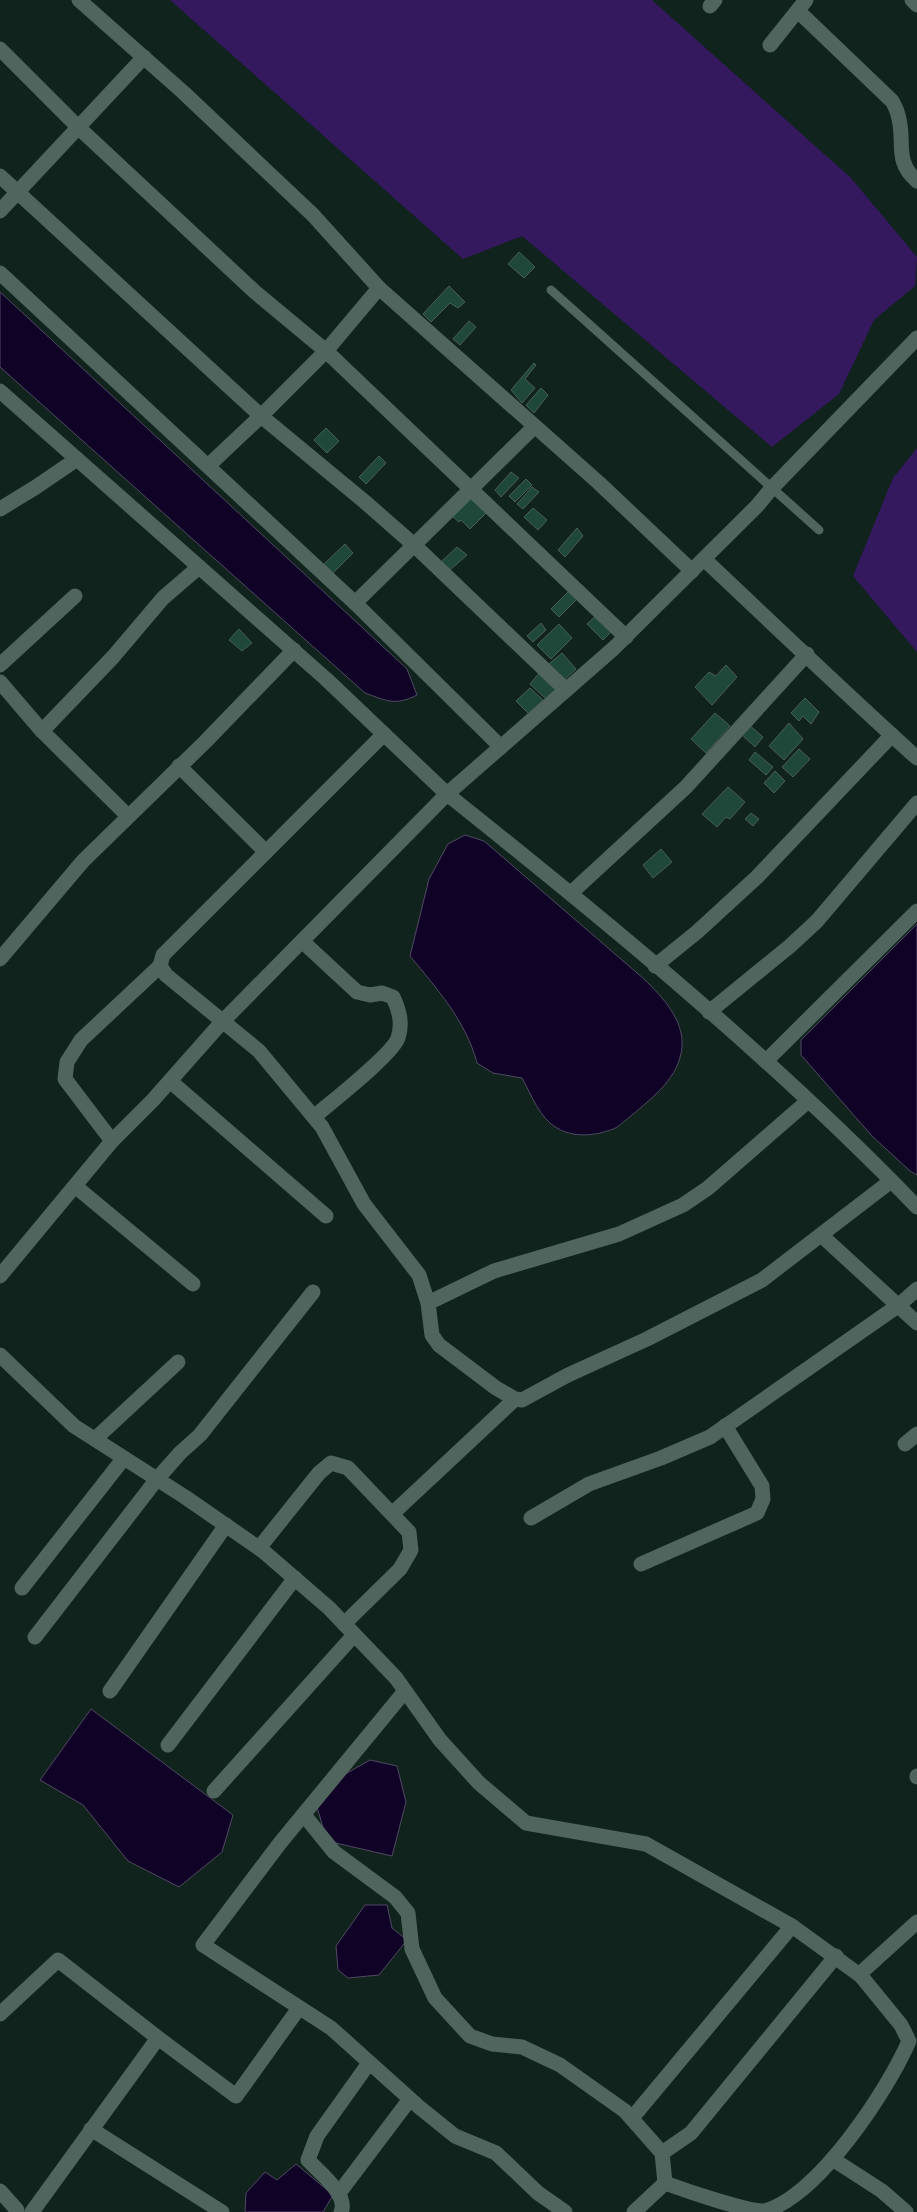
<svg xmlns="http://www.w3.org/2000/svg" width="917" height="2212" font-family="Jost,sans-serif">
<rect width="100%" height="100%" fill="#10231d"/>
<g fill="#35195f">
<path d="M 170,0 L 652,0 L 851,178 L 917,257 L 915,286 L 874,320 L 839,394 L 772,447 L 522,236 L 463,259 Z"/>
<path d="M 917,448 L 917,652 L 853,576 L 893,478 Z"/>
</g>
<g fill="#100126" stroke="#514a62">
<path d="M 0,292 L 407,669 L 417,695 C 395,706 387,701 365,693 L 0,367 Z"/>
<path d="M 465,835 L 484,841 L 644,979 C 662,997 684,1019 682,1047 C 679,1078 653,1097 631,1116 C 625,1120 619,1127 613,1129 C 595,1136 574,1138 557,1128 C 540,1119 531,1094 522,1078 L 493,1073 L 477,1063 C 466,1021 437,989 410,956 L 429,879 L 448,844 Z"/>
<path d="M 917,924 L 917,1175 L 910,1171 L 872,1136 L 801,1055 L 801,1040 Z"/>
<path d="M 91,1709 L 233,1815 L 222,1852 L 179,1887 L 128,1861 L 83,1805 L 40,1780 Z"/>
<path d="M 370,1760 L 397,1766 L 406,1802 L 392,1856 L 327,1841 L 317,1807 L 340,1777 Z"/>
<path d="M 365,1905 L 387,1905 L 392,1928 L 407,1940 L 379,1975 L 348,1978 L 338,1970 L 336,1946 Z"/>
<path d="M 296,2164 L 333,2195 L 323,2212 L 245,2212 L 246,2193 L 265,2172 L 277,2180 Z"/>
</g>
<g fill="#1f473a" stroke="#495e56">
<path d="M 519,252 L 535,267 L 524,278 L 508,264 Z"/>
<path d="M 449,286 L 465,302 L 458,308 L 450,303 L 431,322 L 423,314 Z"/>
<path d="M 469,321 L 476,327 L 460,345 L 453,339 Z"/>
<path d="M 534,363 L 536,365 L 525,379 L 535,388 L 522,403 L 511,390 Z"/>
<path d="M 541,388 L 548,395 L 534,413 L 526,405 Z"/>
<path d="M 326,428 L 339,441 L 327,453 L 314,440 Z"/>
<path d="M 379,456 L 386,463 L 366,484 L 359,477 Z"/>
<path d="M 511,472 L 519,478 L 501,497 L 495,490 Z"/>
<path d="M 526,479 L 532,485 L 515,502 L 509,496 Z"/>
<path d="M 532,487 L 539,492 L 523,509 L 517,504 Z"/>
<path d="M 473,495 L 489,510 L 470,529 L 461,520 L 459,522 L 452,516 Z"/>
<path d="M 533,508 L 547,520 L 538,530 L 524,517 Z"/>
<path d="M 577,528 L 583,536 L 565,557 L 558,550 Z"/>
<path d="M 345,544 L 353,553 L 333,573 L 324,564 Z"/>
<path d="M 457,547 L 467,555 L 450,570 L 441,562 Z"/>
<path d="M 571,589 L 579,597 L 559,617 L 551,609 Z"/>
<path d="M 598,614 L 614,629 L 603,640 L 587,624 Z"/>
<path d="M 541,623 L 546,630 L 533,642 L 527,636 Z"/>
<path d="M 559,624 L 572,638 L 551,659 L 537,645 Z"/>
<path d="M 239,629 L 252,643 L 242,651 L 229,640 Z"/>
<path d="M 562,653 L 576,669 L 564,680 L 549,664 Z"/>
<path d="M 726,665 L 737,677 L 712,705 L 695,687 L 709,672 L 716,676 Z"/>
<path d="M 540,672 L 557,691 L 546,699 L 530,684 Z"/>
<path d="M 530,688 L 544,701 L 529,714 L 516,701 Z"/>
<path d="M 805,698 L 819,712 L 811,724 L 803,716 L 799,721 L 791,713 Z"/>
<path d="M 715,713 L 730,726 L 706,753 L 691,739 Z"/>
<path d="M 789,723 L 803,739 L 784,760 L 769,746 Z"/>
<path d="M 748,724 L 763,737 L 755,747 L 740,733 Z"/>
<path d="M 799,749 L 810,759 L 793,777 L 782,767 Z"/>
<path d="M 755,752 L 773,767 L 766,775 L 749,760 Z"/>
<path d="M 775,771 L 785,781 L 774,793 L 764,783 Z"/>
<path d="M 728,787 L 745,802 L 730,819 L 726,817 L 717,827 L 702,814 Z"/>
<path d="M 751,813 L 759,819 L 753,826 L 745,819 Z"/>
<path d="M 661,849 L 672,862 L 653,878 L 643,865 Z"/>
</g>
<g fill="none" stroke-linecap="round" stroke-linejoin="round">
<path stroke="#50655d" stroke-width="9" d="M 551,290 L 819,530"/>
<g stroke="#50655d" stroke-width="15">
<path d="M 79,0 L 184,93 L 313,215 L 379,288 L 599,483 L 692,571"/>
<path d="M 912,0 L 917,5"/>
<path d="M 710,6 L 715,0"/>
<path d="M 798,11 L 892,101 C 895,106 898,113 899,119 C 905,144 894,161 917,181"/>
<path d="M 770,45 L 806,0"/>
<path d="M 0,49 L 79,128 L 255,292 L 326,351 L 626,637"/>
<path d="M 0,176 L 261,416 L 365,502 L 414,545 L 566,690"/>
<path d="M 0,211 L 144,57"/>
<path d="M 0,273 L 355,603 L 501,747"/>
<path d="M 209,465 L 261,416 L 326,351 L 379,288"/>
<path d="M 0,509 L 36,487 L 77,459"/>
<path d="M 355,603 L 534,427"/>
<path d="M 0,665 L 75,596"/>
<path d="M 0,682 L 42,731 L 128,816"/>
<path d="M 42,731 L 113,657 L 163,598 L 199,567"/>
<path d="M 384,734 L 163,955 L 160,966 L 166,975 L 259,1051 L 322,1127 L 364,1204 L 419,1275 L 428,1303 L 432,1335 L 439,1345 L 496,1388 L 515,1399 L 522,1400 L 568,1375 L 647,1339 L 762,1280 L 891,1181"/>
<path d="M 179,766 L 266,852"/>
<path d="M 571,893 L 686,787 L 807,654"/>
<path d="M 302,941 L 357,992 L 370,995 L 382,993 L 393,997 C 399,1010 403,1023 398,1038 C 392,1055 331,1102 314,1117"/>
<path d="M 0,959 L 83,861 L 205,742 L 294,650"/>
<path d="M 655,966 L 697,932 L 757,877 L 892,735"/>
<path d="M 709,1012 L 790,946 L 817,921 L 917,803"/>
<path d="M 766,1061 L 917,911"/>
<path d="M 170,1081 L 326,1216"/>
<path d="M 112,1141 L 65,1079 L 67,1062 L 81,1040 L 160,966"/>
<path d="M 75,1186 L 193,1284"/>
<path d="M 821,1235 L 917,1323"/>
<path d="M 0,1276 L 112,1141 L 153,1100 L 222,1022 L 447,794"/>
<path d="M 428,1303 L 494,1271 L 619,1234 L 683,1205 L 708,1188 L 808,1101"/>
<path d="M 95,1439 L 178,1362"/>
<path d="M 905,1444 L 917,1434"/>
<path d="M 392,1514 L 515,1399"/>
<path d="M 531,1518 L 589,1484 L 661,1458 L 710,1437 L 899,1305 L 917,1289"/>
<path d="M 259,1548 L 319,1473 L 331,1463 L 348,1468 L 409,1532 L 411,1550 L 400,1569 L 344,1624"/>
<path d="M 641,1564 L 757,1513 L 763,1499 L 762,1486 L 725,1426"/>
<path d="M 22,1588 L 124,1458"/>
<path d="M 35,1637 L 157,1479 L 180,1453 L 200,1435 L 313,1292"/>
<path d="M 110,1691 L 226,1525"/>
<path d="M 405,1691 L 280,1843 L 203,1945 L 331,2028 L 419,2107 L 455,2136 L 496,2153 L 538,2193 L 565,2212"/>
<path d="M 168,1745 L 295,1578"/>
<path d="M 917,1777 L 917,1776"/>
<path d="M 214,1791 L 354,1635"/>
<path d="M 304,1815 L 334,1852 L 395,1897 L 408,1913 L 412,1949 L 435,1998 L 470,2036 L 492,2044 L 522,2047 L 560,2065 L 625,2111 L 662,2153 L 665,2183"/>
<path d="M 0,2014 L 58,1960 L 158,2038 L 32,2212"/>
<path d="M 158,2038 L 236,2096 L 299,2008"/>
<path d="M 632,2118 L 792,1926"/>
<path d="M 91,2129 L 222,2212"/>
<path d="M 662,2153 L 691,2133 L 836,1956"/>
<path d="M 834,2160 L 882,2191 L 906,2212"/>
<path d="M 0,2191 L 17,2210 L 17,2212"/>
<path d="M 339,2193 L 410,2099"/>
<path d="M 341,2212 C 349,2195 319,2172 308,2160 L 317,2136 L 369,2063"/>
</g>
<g stroke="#50655d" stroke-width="15">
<path d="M 917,338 L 771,489 L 757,506 L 614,648 L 447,794 C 610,924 772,1057 917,1207"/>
<path d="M 0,391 L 326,679 L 447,794"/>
<path d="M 704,559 C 775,626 845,693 917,758"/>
<path d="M 0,1355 L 74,1426 L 185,1497 L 263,1551 L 329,1608 L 396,1678 L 440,1740 L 479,1783 L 526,1823 L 646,1844 L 792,1926 L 861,1976"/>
<path d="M 634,2212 L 665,2183 C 684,2190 748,2212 764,2211 C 817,2198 888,2090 909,2041 L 901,2025 L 861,1976 L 864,1970 L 917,1922"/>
</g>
</g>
</svg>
